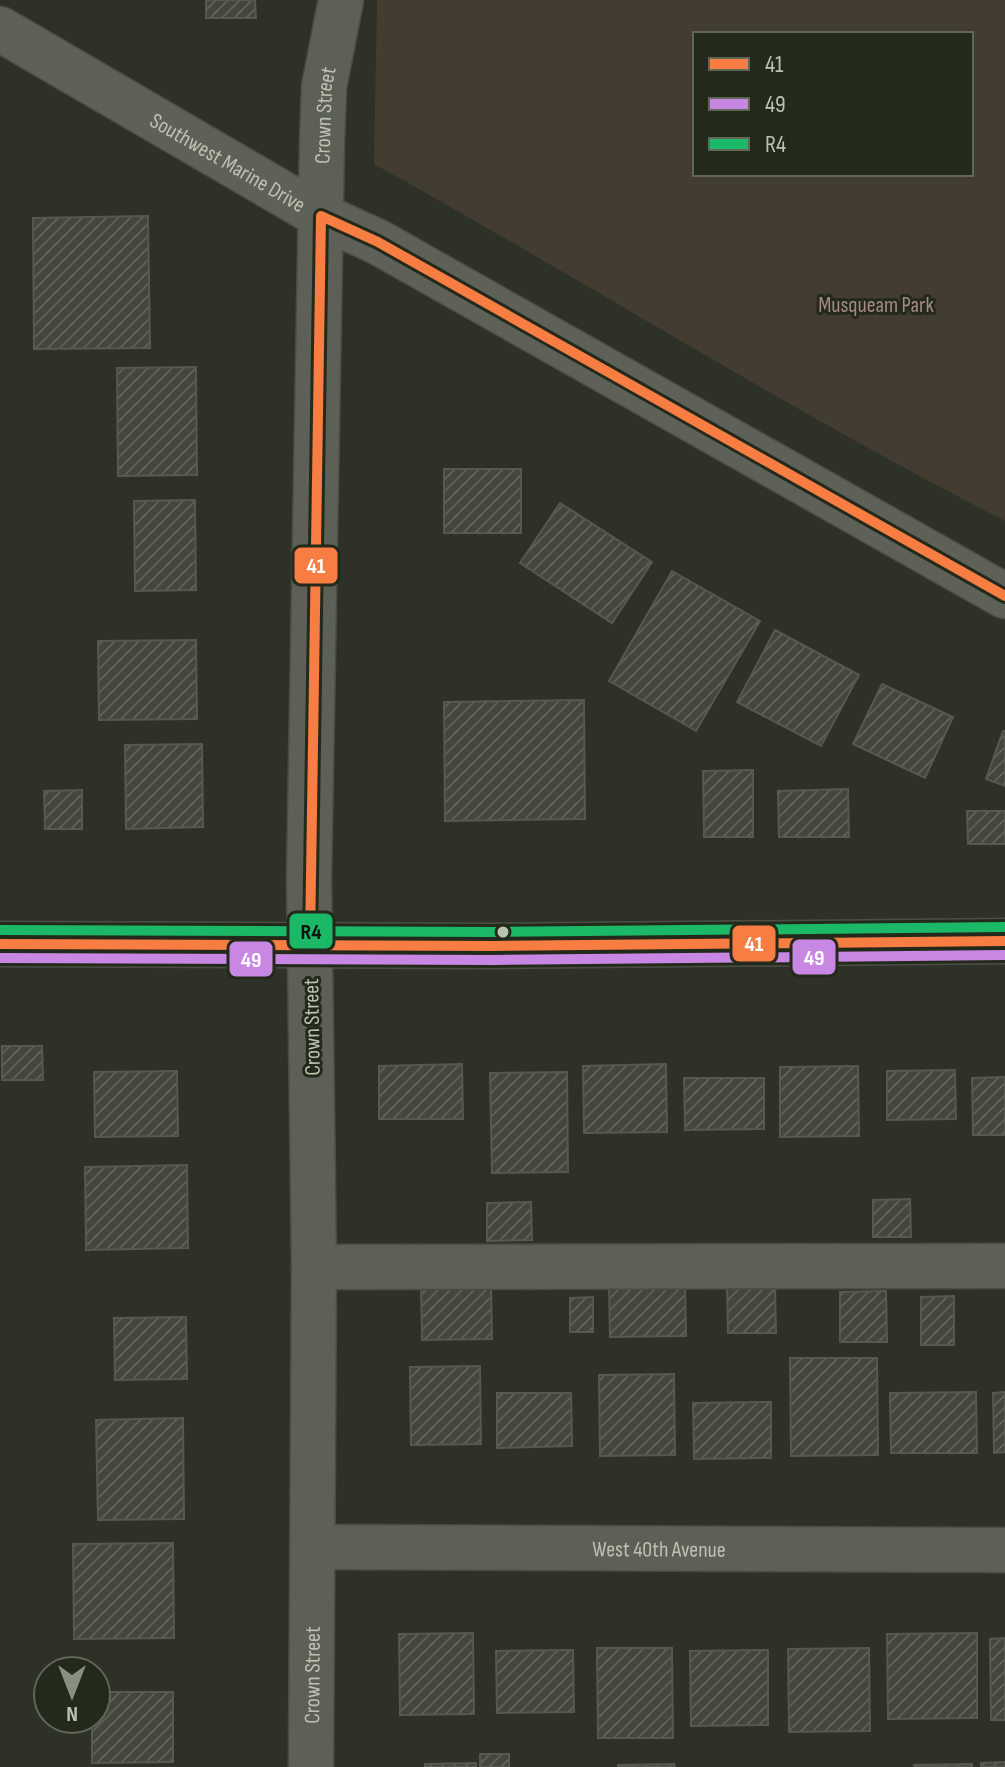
<svg xmlns="http://www.w3.org/2000/svg" width="1005" height="1767" font-family="'Sofia Sans Condensed',sans-serif">
<defs>
<pattern id="building-hatch" width="6" height="6" patternUnits="userSpaceOnUse" patternTransform="scale(2)"><rect width="6" height="6" fill="#42463c"/><path d="M-1 1l2-2M0 6l6-6M5 7l2-2" fill="none" stroke="#5b5f56"/></pattern>
</defs>
<rect width="100%" height="100%" fill="#2d3127"/>
<path fill="#433c31" fill-rule="evenodd" d="M 377,0 L 1005,0 L 1005,521 C 790,411 585,281 374,164 ZM 695,34 L 971,34 L 971,174 L 695,174 Z"/>
<g fill="url(#building-hatch)" stroke="#55594e" stroke-width="2">
<path d="M 206,0 L 255,0 L 256,18 L 206,18 Z"/>
<path d="M 148,216 L 150,348 L 34,349 L 33,218 Z"/>
<path d="M 196,367 L 197,475 L 118,476 L 117,368 Z"/>
<rect x="444" y="469" width="77" height="64"/>
<path d="M 195,500 L 196,590 L 135,591 L 134,501 Z"/>
<path d="M 560,503 L 652,562 L 612,623 L 520,563 Z"/>
<path d="M 672,571 L 760,621 L 696,731 L 609,681 Z"/>
<path d="M 775,630 L 859,675 L 821,746 L 737,702 Z"/>
<path d="M 196,640 L 197,719 L 99,720 L 98,641 Z"/>
<path d="M 882,684 L 953,717 L 925,778 L 853,744 Z"/>
<path d="M 584,700 L 585,819 L 445,821 L 444,702 Z"/>
<path d="M 1003,731 L 1005,731 L 1005,786 L 986,779 Z"/>
<path d="M 202,744 L 203,827 L 126,829 L 125,745 Z"/>
<path d="M 753,770 L 753,837 L 704,837 L 703,771 Z"/>
<path d="M 848,789 L 849,837 L 779,837 L 778,791 Z"/>
<path d="M 82,790 L 82,829 L 45,829 L 44,791 Z"/>
<path d="M 967,811 L 1005,811 L 1005,844 L 968,844 Z"/>
<path d="M 2,1046 L 42,1046 L 43,1080 L 2,1080 Z"/>
<path d="M 462,1064 L 463,1119 L 379,1119 L 379,1066 Z"/>
<path d="M 666,1064 L 667,1132 L 584,1133 L 583,1066 Z"/>
<path d="M 858,1066 L 859,1136 L 780,1137 L 780,1067 Z"/>
<path d="M 955,1070 L 956,1119 L 887,1120 L 887,1071 Z"/>
<path d="M 177,1071 L 178,1136 L 95,1137 L 94,1072 Z"/>
<path d="M 567,1072 L 568,1172 L 492,1173 L 490,1073 Z"/>
<path d="M 1005,1077 L 1005,1135 L 973,1135 L 972,1078 Z"/>
<path d="M 684,1078 L 764,1078 L 764,1129 L 685,1130 Z"/>
<path d="M 187,1165 L 188,1248 L 86,1250 L 85,1167 Z"/>
<path d="M 910,1199 L 911,1237 L 873,1237 L 873,1200 Z"/>
<path d="M 531,1202 L 532,1240 L 487,1241 L 487,1203 Z"/>
<path d="M 685,1282 L 686,1336 L 610,1337 L 609,1283 Z"/>
<path d="M 775,1284 L 776,1333 L 728,1333 L 727,1285 Z"/>
<path d="M 491,1285 L 492,1339 L 422,1340 L 421,1286 Z"/>
<path d="M 886,1291 L 887,1342 L 840,1342 L 840,1292 Z"/>
<path d="M 954,1296 L 954,1345 L 921,1345 L 921,1297 Z"/>
<path d="M 593,1297 L 593,1332 L 570,1332 L 570,1298 Z"/>
<path d="M 186,1317 L 187,1379 L 115,1380 L 114,1318 Z"/>
<path d="M 790,1358 L 877,1358 L 878,1455 L 791,1456 Z"/>
<path d="M 480,1366 L 481,1444 L 411,1445 L 410,1367 Z"/>
<path d="M 674,1374 L 675,1455 L 600,1456 L 599,1375 Z"/>
<path d="M 976,1392 L 977,1453 L 891,1453 L 890,1393 Z"/>
<path d="M 1005,1392 L 1005,1452 L 994,1453 L 993,1393 Z"/>
<path d="M 497,1393 L 571,1393 L 572,1446 L 497,1448 Z"/>
<path d="M 771,1402 L 771,1458 L 694,1459 L 693,1403 Z"/>
<path d="M 183,1418 L 184,1519 L 98,1520 L 96,1420 Z"/>
<path d="M 173,1543 L 174,1638 L 74,1639 L 73,1544 Z"/>
<path d="M 473,1633 L 474,1714 L 400,1715 L 399,1634 Z"/>
<path d="M 977,1633 L 977,1718 L 888,1719 L 887,1634 Z"/>
<path d="M 1005,1638 L 1005,1720 L 991,1720 L 990,1639 Z"/>
<path d="M 597,1648 L 672,1648 L 673,1738 L 598,1738 Z"/>
<path d="M 869,1648 L 870,1731 L 789,1732 L 788,1649 Z"/>
<path d="M 573,1650 L 574,1712 L 497,1713 L 496,1651 Z"/>
<path d="M 768,1650 L 768,1725 L 691,1726 L 690,1651 Z"/>
<path d="M 96,1692 L 173,1692 L 173,1762 L 92,1763 L 92,1719 L 96,1719 Z"/>
<rect x="480" y="1754" width="29" height="13"/>
<path d="M 1005,1762 L 1005,1767 L 981,1767 L 981,1763 Z"/>
<path d="M 476,1763 L 476,1767 L 425,1767 L 425,1764 Z"/>
<path d="M 674,1764 L 675,1767 L 618,1767 L 618,1765 Z"/>
<path d="M 972,1764 L 972,1767 L 915,1767 L 914,1765 Z"/>
</g>
<g fill="none" stroke-linecap="round" stroke-linejoin="round">
<g stroke="#494c44" stroke-width="47">
<g id="minor">
<path d="M 314,1267 L 1005,1266"/>
<path id="s1" d="M 313,1547 L 1005,1550"/>
<path id="s2" d="M 311,1767 L 314,1267 L 309,878 L 322,142 L 324,87 L 341,0"/>
</g>
</g>
<g stroke="#4a4e44" stroke-width="47">
<g id="major">
<path id="s3" d="M 0,29 L 321,216 L 378,242 L 1005,596"/>
<path d="M 0,944 L 494,946 L 1005,941"/>
</g>
</g>
<use href="#minor" stroke="#5c6056" stroke-width="44"/>
<use href="#major" stroke="#5d6158" stroke-width="44"/>
<g stroke="#242a1b" stroke-width="16">
<g id="bus-1">
<path d="M 310,943 L 321,216 L 378,242 L 1005,596"/>
<path d="M 0,944 L 494,946 L 1005,941"/>
</g>
</g>
<g stroke="#242a1b" stroke-width="16">
<path id="bus-2" d="M 0,958 L 494,960 L 1005,955"/>
</g>
<g stroke="#242a1b" stroke-width="16">
<path id="bus-3" d="M 0,930 L 494,932 L 1005,927"/>
</g>
<use href="#bus-1" stroke="#f77d43" stroke-width="10"/>
<use href="#bus-2" stroke="#c787e3" stroke-width="10"/>
<use href="#bus-3" stroke="#1ab867" stroke-width="10"/>
</g>
<circle fill="#bbc2b0" stroke="#242a1b" stroke-width="3" cx="503" cy="932" r="7"/>
<g text-anchor="middle" stroke-width="6" stroke-linejoin="round" paint-order="stroke">
<g font-size="22" fill="#bbc2b0" stroke="#242a1b">
<text dy="8" stroke="none"><textPath href="#s2" startOffset="1652">Crown Street</textPath></text>
<text dy="8" stroke="none"><textPath href="#s3" startOffset="264">Southwest Marine Drive</textPath></text>
<text transform="translate(311 1027) rotate(-91)" y="8">Crown Street</text>
<text dy="8" stroke="none"><textPath href="#s1" startOffset="346">West 40th Avenue</textPath></text>
<text dy="8" stroke="none"><textPath href="#s2" startOffset="92">Crown Street</textPath></text>
</g>
<g font-size="22" fill="#a58989" stroke="#242a1b">
<text x="876" y="312">Musqueam Park</text>
</g>
</g>
<g stroke="#242a1b" stroke-width="3">
<rect x="293" y="546" width="46" height="39" rx="8" fill="#f77d43"/>
<rect x="288" y="912" width="46" height="38" rx="8" fill="#1ab867"/>
<rect x="731" y="924" width="46" height="39" rx="8" fill="#f77d43"/>
<rect x="791" y="938" width="46" height="38" rx="8" fill="#c787e3"/>
<rect x="228" y="940" width="46" height="38" rx="8" fill="#c787e3"/>
</g>
<g font-size="22" text-anchor="middle" font-weight="bold" fill="#fff">
<text x="316" y="573">41</text>
<text x="754" y="951">41</text>
<text x="814" y="965">49</text>
<text x="251" y="967">49</text>
</g>
<g font-size="22" text-anchor="middle" font-weight="bold" fill="#111">
<text x="311" y="939">R4</text>
</g>
<rect x="693" y="32" width="280" height="144" fill="#242a1b" stroke="#606757" stroke-width="2"/>
<rect x="709" y="58" width="40" height="12" fill="#f77d43" stroke="#606757" stroke-width="2"/>
<text x="765" y="72" font-size="24" fill="#bbc2b0">41</text>
<rect x="709" y="98" width="40" height="12" fill="#c787e3" stroke="#606757" stroke-width="2"/>
<text x="765" y="112" font-size="24" fill="#bbc2b0">49</text>
<rect x="709" y="138" width="40" height="12" fill="#1ab867" stroke="#606757" stroke-width="2"/>
<text x="765" y="152" font-size="24" fill="#bbc2b0">R4</text>
<g transform="translate(72 1695) rotate(180)"><circle r="38" fill="#242a1b" stroke="#606757" stroke-width="2"/>
<path d="M0-6L14 30L0 20L-14 30Z" fill="#898f80"/>
<text y="-12" font-size="22" font-weight="bold" text-anchor="middle" fill="#bbc2b0">N</text>
</g>
</svg>
